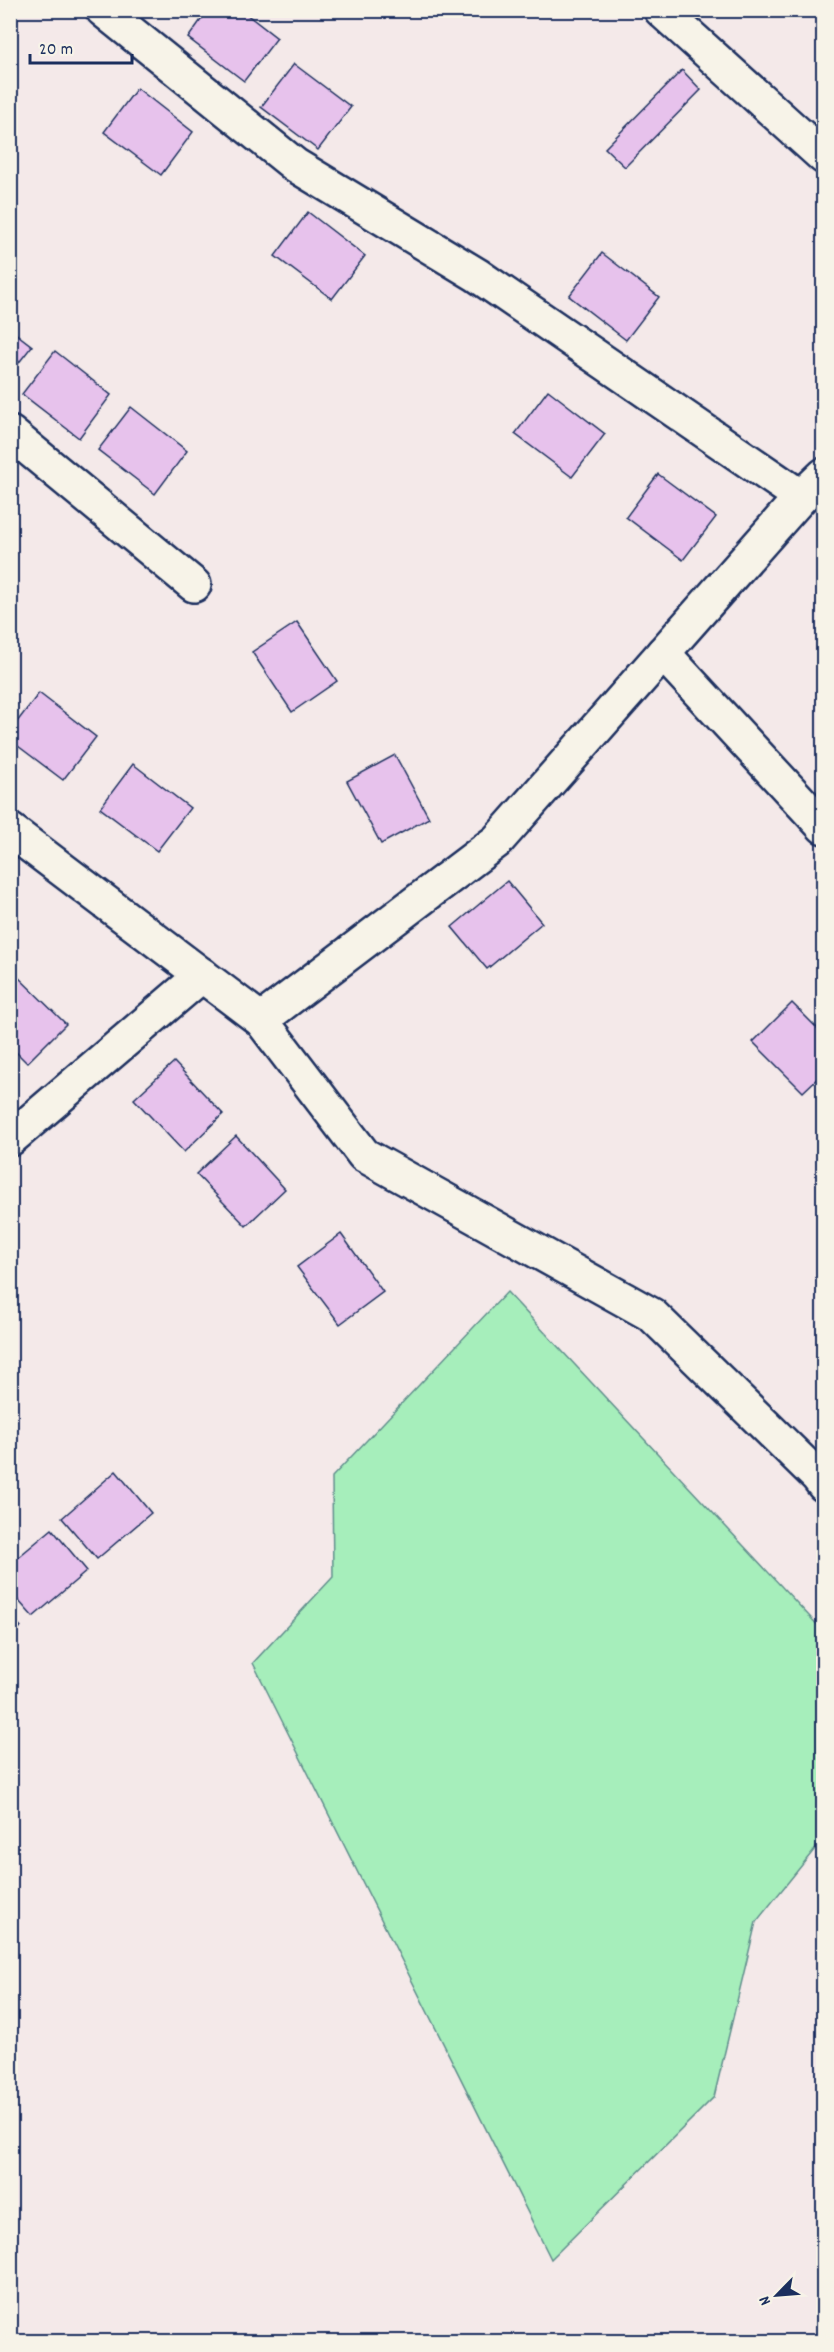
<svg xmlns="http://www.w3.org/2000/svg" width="834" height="2352" font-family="Dekko,sans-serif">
<rect width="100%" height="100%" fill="#f4e9e9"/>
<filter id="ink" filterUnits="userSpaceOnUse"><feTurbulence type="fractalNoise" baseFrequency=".0167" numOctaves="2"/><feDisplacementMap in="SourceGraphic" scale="12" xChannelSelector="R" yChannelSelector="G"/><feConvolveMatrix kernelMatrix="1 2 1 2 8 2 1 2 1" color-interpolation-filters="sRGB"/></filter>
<g filter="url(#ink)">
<path fill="#a6eebb" stroke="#608e8c" stroke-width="1.5" d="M 507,1292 L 824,1632 L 823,1839 L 756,1922 L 714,2097 L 551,2259 L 253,1663 L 333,1577 L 332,1477 Z"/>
<g fill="#e7c2ec" stroke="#1b2f5e" stroke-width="1.5">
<path d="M 208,10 L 241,10 L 277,38 L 244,81 L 188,38 Z"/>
<path d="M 294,64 L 351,107 L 318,150 L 261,107 Z"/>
<path d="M 682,70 L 701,90 L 625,167 L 605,148 Z"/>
<path d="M 137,88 L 193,132 L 161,175 L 104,132 Z"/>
<path d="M 308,212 L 365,256 L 332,299 L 275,256 Z"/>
<path d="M 602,253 L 659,297 L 626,340 L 569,296 Z"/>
<path d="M 10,329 L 32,346 L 10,374 Z"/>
<path d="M 55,351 L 111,395 L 79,438 L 22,394 Z"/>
<path d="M 548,390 L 605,434 L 572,477 L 515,434 Z"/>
<path d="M 131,407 L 187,451 L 155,494 L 98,450 Z"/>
<path d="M 658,474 L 716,517 L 683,560 L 626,517 Z"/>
<path d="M 297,622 L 337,681 L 292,712 L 252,652 Z"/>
<path d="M 39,693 L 96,737 L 63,780 L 10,740 L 10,731 Z"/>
<path d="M 395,755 L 429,818 L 381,844 L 347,781 Z"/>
<path d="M 133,764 L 190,808 L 157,851 L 100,808 Z"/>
<path d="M 507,881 L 542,923 L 487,969 L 452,927 Z"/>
<path d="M 15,974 L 66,1024 L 27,1063 L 10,1046 L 10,978 Z"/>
<path d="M 792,1003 L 824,1035 L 824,1072 L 803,1092 L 753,1042 Z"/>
<path d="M 174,1062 L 223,1114 L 184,1152 L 134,1099 Z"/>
<path d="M 236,1136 L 285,1189 L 246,1226 L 196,1174 Z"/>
<path d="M 341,1234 L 383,1292 L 340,1324 L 297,1267 Z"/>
<path d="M 116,1471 L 151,1513 L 97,1559 L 62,1518 Z"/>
<path d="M 52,1529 L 87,1571 L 33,1617 L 10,1591 L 10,1564 Z"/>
<path d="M 10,1615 L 21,1627 L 10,1636 Z"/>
</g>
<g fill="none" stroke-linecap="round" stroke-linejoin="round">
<g stroke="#1b2f5e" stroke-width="38">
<g id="minor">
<path d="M 103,10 L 295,165 L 477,275 L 801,497"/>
<path d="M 661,10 L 824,157"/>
<path d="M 10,433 L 194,585"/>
<path d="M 663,653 L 824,827"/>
<path d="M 261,1020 L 497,841 L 801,497 L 824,475"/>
<path d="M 10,1139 L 202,975"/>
</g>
</g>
<g stroke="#1b2f5e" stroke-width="38">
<path id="tertiary" d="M 10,830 L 261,1020 L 364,1155 L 652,1315 L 818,1477 L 824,1485"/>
</g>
<use href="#minor" stroke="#f7f3e8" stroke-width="33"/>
<use href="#tertiary" stroke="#f7f3e8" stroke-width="33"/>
</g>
</g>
<rect width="834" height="2352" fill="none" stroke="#f7f3e8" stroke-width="36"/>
<rect x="18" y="18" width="798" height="2316" fill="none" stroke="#1b2f5e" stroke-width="2" filter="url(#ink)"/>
<g transform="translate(777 2295) rotate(245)" stroke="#f7f3e8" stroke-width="4.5" paint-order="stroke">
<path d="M0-4.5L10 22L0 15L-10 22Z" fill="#1b2f5e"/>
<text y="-9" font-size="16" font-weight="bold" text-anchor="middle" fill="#1b2f5e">N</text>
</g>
<path d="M30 54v9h102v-9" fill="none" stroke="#1b2f5e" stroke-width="3"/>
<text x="39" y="54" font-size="18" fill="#1b2f5e" stroke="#f7f3e8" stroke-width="4.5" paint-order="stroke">20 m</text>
</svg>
